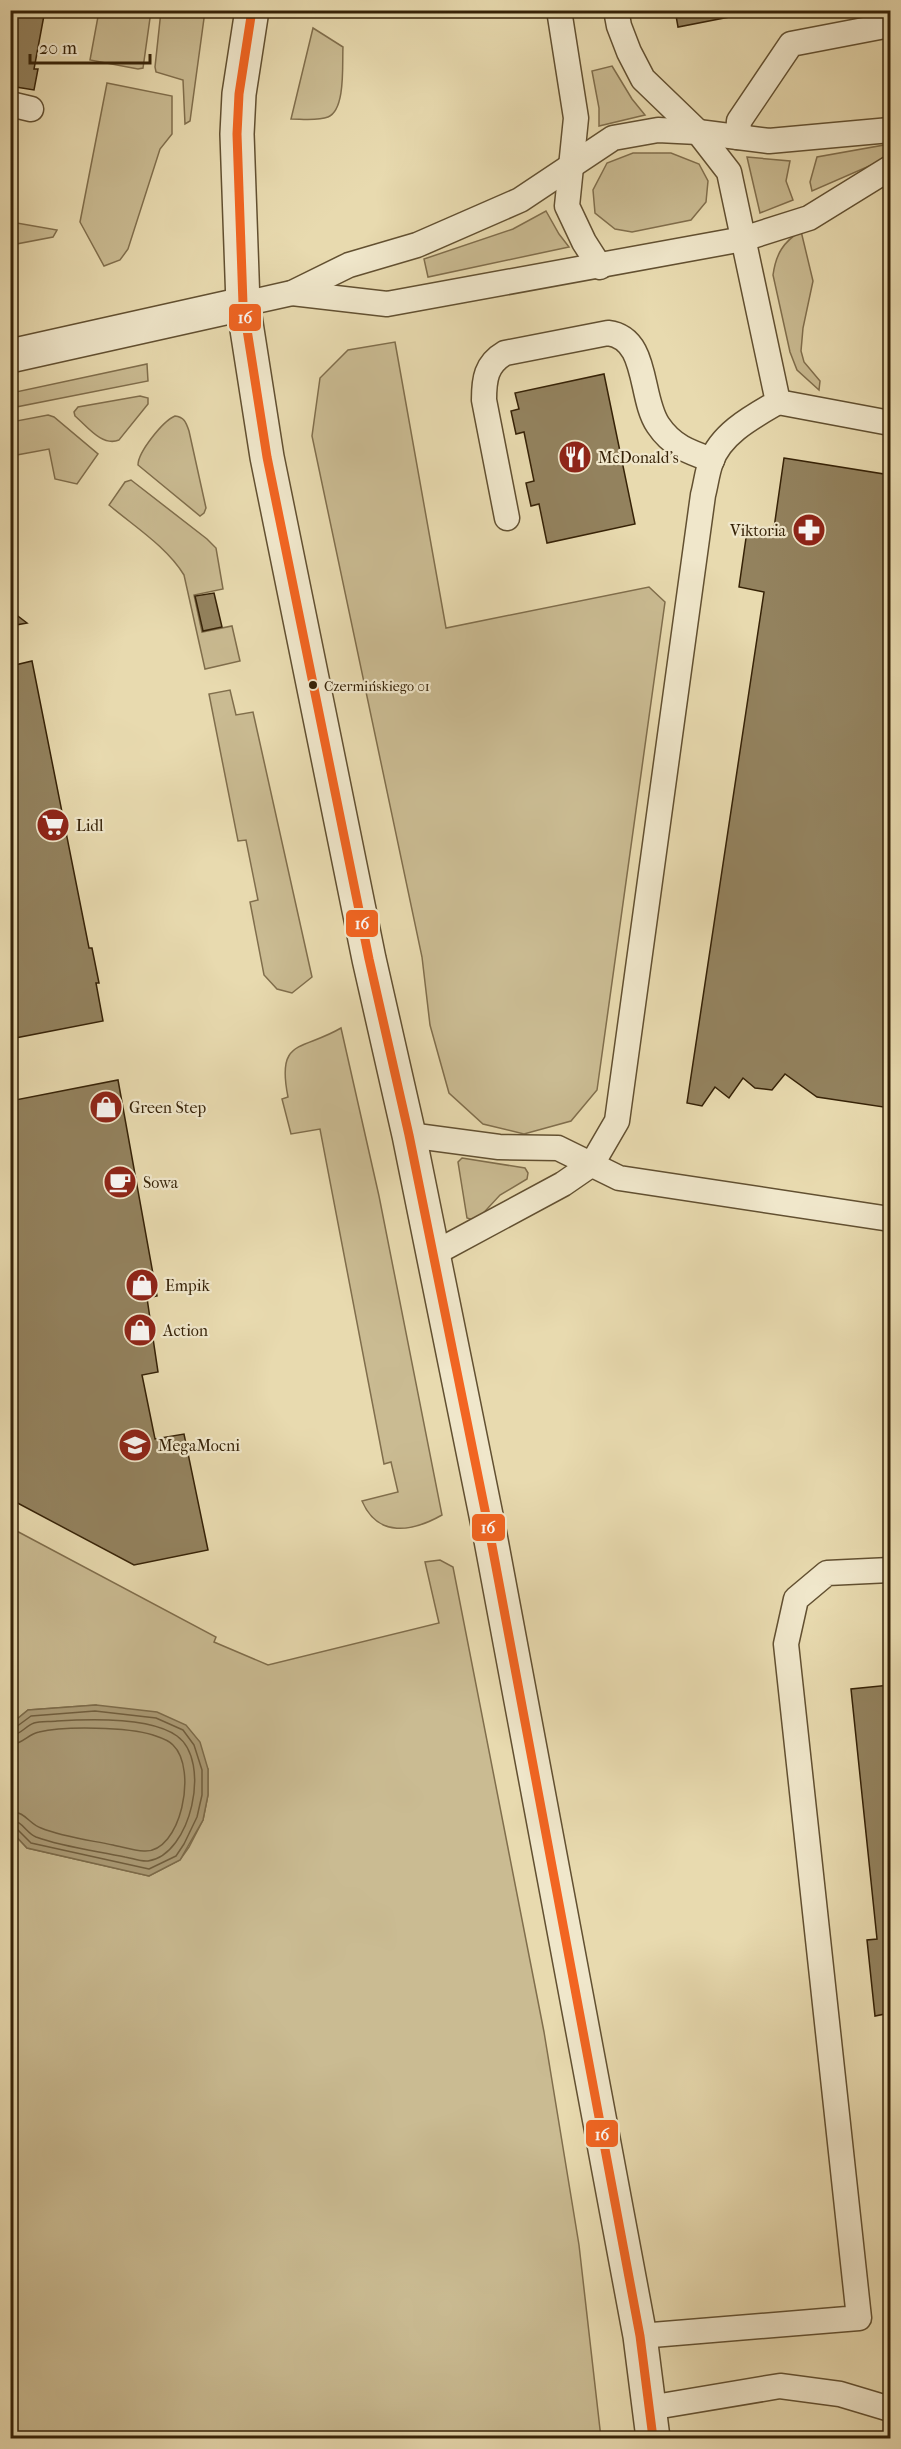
<svg xmlns="http://www.w3.org/2000/svg" width="901" height="2449" font-family="'IM FELL French Canon',serif">
<rect width="100%" height="100%" fill="#e8daaf"/>
<filter id="stains"><feTurbulence type="fractalNoise" baseFrequency=".00333" numOctaves="4"/><feColorMatrix values="0 0 0 0 .2 0 0 0 0 .09 0 0 0 0 .02 0 0 0 .5 -.17"/></filter>
<radialGradient id="worn" r=".72"><stop offset=".6" stop-color="#630" stop-opacity="0"/><stop offset="1" stop-color="#630" stop-opacity=".3"/></radialGradient>
<g fill="#cabb92" stroke="#806e4c" stroke-width="1.5">
<path d="M 99,11 L 151,11 L 143,68 L 138,69 L 90,60 Z"/>
<path d="M 161,11 L 205,11 L 190,121 L 185,124 L 183,80 L 156,72 L 155,67 Z"/>
<path d="M 313,28 L 343,47 C 342,63 346,110 328,117 C 318,121 302,119 291,119 Z"/>
<path d="M 612,66 L 632,99 L 645,115 L 599,126 L 599,108 L 592,71 Z"/>
<path d="M 107,83 L 172,96 L 172,134 L 160,149 L 128,249 L 120,260 L 104,266 L 80,222 Z"/>
<path d="M 890,144 L 890,157 L 812,191 L 810,182 L 817,157 Z"/>
<path d="M 633,153 L 671,153 L 699,164 L 708,181 L 706,202 L 691,220 L 632,232 L 615,229 L 595,213 L 593,190 L 607,163 Z"/>
<path d="M 747,157 L 790,161 L 786,181 L 793,200 L 760,213 Z"/>
<path d="M 546,211 L 559,234 L 569,247 L 428,277 L 424,259 L 513,229 Z"/>
<path d="M 10,222 L 11,222 L 57,230 L 53,237 L 11,245 Z"/>
<path d="M 801,231 L 813,281 L 803,328 L 801,351 L 804,362 L 820,381 L 819,390 L 797,370 L 790,352 L 773,275 C 776,254 783,242 801,231 Z"/>
<path d="M 395,342 L 446,628 L 649,587 L 665,602 L 597,1090 L 571,1121 L 524,1134 L 483,1124 L 449,1093 L 430,1025 L 422,957 L 312,436 L 320,378 L 348,350 Z"/>
<path d="M 147,364 L 148,381 L 11,408 L 11,393 Z"/>
<path d="M 140,396 L 148,398 L 148,404 L 119,440 C 102,447 87,426 75,416 L 74,412 L 78,407 Z"/>
<path d="M 48,415 L 54,417 L 98,454 L 77,484 L 55,479 L 49,449 L 11,456 L 11,422 Z"/>
<path d="M 175,416 C 184,417 186,422 189,431 L 206,508 L 204,513 L 200,516 L 138,465 C 138,452 163,421 175,416 Z"/>
<path d="M 131,480 L 207,539 L 216,548 L 223,589 L 194,595 L 202,632 L 232,626 L 240,661 L 205,669 L 184,575 C 167,547 135,527 109,505 L 125,482 Z"/>
<path d="M 230,690 L 236,715 L 253,712 L 312,977 L 292,993 L 277,989 L 264,975 L 250,902 L 258,900 L 246,840 L 238,841 L 209,694 Z"/>
<path d="M 341,1028 L 379,1196 L 442,1515 C 412,1532 378,1538 362,1501 L 398,1492 L 391,1462 L 384,1464 L 320,1129 L 291,1134 L 282,1099 L 288,1097 C 276,1038 302,1051 341,1028 Z"/>
<path d="M 462,1158 L 525,1168 L 528,1173 L 527,1179 L 500,1195 L 476,1221 L 467,1218 L 458,1162 Z"/>
<path d="M 11,1528 L 216,1637 L 214,1642 L 268,1665 L 439,1623 L 425,1562 L 440,1560 L 453,1567 L 544,2032 L 579,2245 L 601,2438 L 11,2438 L 11,1831 L 27,1848 L 149,1876 L 180,1860 L 189,1847 L 203,1820 L 208,1795 L 208,1769 L 96,1705 L 28,1710 L 11,1724 Z"/>
</g>
<path fill="#ab9b76" stroke="#7c6b4a" stroke-width="1.5" d="M 96,1705 L 157,1712 L 186,1725 L 200,1742 L 208,1769 L 208,1795 L 203,1820 L 180,1860 L 149,1876 L 27,1848 L 11,1831 L 11,1724 L 28,1710 Z"/>
<g fill="none" stroke-linecap="round" stroke-linejoin="round">
<g stroke="#705e3e" stroke-width="1.5">
<path d="M 10,1728 L 16,1727 L 31,1716 L 95,1711 L 156,1718 L 183,1730 L 194,1745 L 202,1770 L 202,1795 L 197,1817 L 184,1844 L 176,1856 L 149,1869 L 31,1843 L 17,1829 L 10,1828"/>
<path d="M 10,1736 C 21,1735 25,1726 34,1723 C 40,1721 50,1722 57,1721 C 88,1719 151,1717 177,1736 C 212,1761 191,1855 148,1861 C 141,1862 132,1858 125,1857 C 97,1851 63,1847 36,1837 C 26,1833 23,1821 10,1820"/>
<path d="M 10,1745 C 23,1744 28,1734 39,1732 C 64,1726 128,1727 153,1735 C 159,1737 169,1740 173,1745 C 198,1769 181,1853 144,1851 C 134,1851 123,1847 113,1845 C 89,1840 63,1837 41,1828 C 29,1824 26,1812 10,1811"/>
</g>
</g>
<g fill="#93825e" stroke="#362207" stroke-width="1.5">
<path d="M 10,10 L 45,10 L 34,69 L 38,69 L 34,90 L 10,86 Z"/>
<path d="M 675,10 L 765,10 L 678,27 Z"/>
<path d="M 604,374 L 635,524 L 547,543 L 539,504 L 531,506 L 526,483 L 534,481 L 524,432 L 516,434 L 511,411 L 519,409 L 515,393 Z"/>
<path d="M 784,458 L 890,475 L 890,1108 L 817,1097 L 785,1074 L 772,1090 L 755,1088 L 743,1078 L 729,1098 L 715,1087 L 702,1106 L 687,1103 L 764,592 L 739,587 L 747,531 L 773,535 Z"/>
<path d="M 214,593 L 222,627 L 203,631 L 195,596 Z"/>
<path d="M 10,610 L 27,623 L 10,626 Z"/>
<path d="M 10,644 L 15,665 L 32,661 L 89,948 L 92,948 L 99,983 L 96,983 L 103,1021 L 10,1039 Z"/>
<path d="M 118,1080 L 157,1296 L 147,1298 L 158,1372 L 142,1375 L 155,1439 L 184,1434 L 208,1550 L 134,1565 L 10,1499 L 10,1101 Z"/>
<path d="M 890,1685 L 890,2064 L 885,2014 L 875,2016 L 867,1940 L 877,1939 L 851,1689 Z"/>
</g>
<g fill="none" stroke-linecap="round" stroke-linejoin="round">
<g stroke="#625031" stroke-width="27">
<g id="service">
<path d="M 559,10 L 576,118 L 567,206 L 584,242 L 600,267"/>
<path d="M 10,104 L 31,109"/>
<path d="M 738,137 L 739,121 L 791,44 L 890,25"/>
<path d="M 292,293 L 387,304 L 743,239 L 809,218 L 890,168"/>
<path d="M 243,304 L 292,293 L 349,265 L 417,245 L 520,200 L 613,138 L 658,130 L 698,132 L 769,141 L 890,130"/>
<path d="M 778,402 L 890,423"/>
<path d="M 507,518 L 484,400 C 484,379 486,364 505,353 L 608,333 C 649,338 639,397 658,425 C 672,446 689,452 712,460"/>
<path d="M 409,1135 L 499,1147 L 558,1148 L 619,1178 L 890,1219"/>
<path d="M 433,1254 L 563,1184 L 592,1164 L 617,1121 L 703,495 C 706,484 707,472 711,462 C 721,433 754,416 778,402 L 729,172 L 698,132 L 643,79 L 629,52 L 619,26 L 616,10"/>
<path d="M 640,2336 L 859,2318 L 786,1644 L 796,1599 L 827,1573 L 890,1570"/>
<path d="M 649,2408 L 780,2386 L 840,2394 L 890,2409"/>
</g>
</g>
<g stroke="#625031" stroke-width="36">
<g id="tertiary">
<path d="M 252,10 L 239,94 L 237,134 L 243,304 L 267,457 L 369,959 L 409,1135 L 490,1535 L 640,2336 L 653,2438"/>
<path d="M 10,356 L 243,304"/>
</g>
</g>
<use href="#service" stroke="#f0e7cb" stroke-width="24"/>
<use href="#tertiary" stroke="#f0e7cb" stroke-width="33"/>
<g stroke="#f0e7cb" stroke-width="14">
<path id="bus-1" d="M 252,10 L 239,94 L 237,134 L 243,304 L 267,457 L 369,959 L 409,1135 L 490,1535 L 640,2336 L 653,2438"/>
</g>
<use href="#bus-1" stroke="#f26522" stroke-width="9"/>
</g>
<defs>
<g id="restaurant-disc" transform="scale(1.725)"><circle r="9.5" fill="#8f2418" stroke="#f0e7cb"/><path d="M-5-6h1v4h1v-4h1v4h1v-4h1v5L-1.5 .5V6h-2V.5L-5-1ZM5-6V6H3V1.5H1.5Q1.5-4 5-6Z" fill="#fff"/></g>
<g id="pharmacy-disc" transform="scale(1.725)"><circle r="9.5" fill="#8f2418" stroke="#f0e7cb"/><path d="M-2-6h4v4h4v4h-4v4h-4v-4h-4v-4h4Z" fill="#fff"/></g>
<g id="supermarket-disc" transform="scale(1.725)"><circle r="9.5" fill="#8f2418" stroke="#f0e7cb"/><path d="M-6-5.5h2.5l.6 2H6L4.5 2H-2.5L-4.4-4H-6ZM-1.5 3.2a1.3 1.3 0 1 0 .1 0ZM3 3.2a1.3 1.3 0 1 0 .1 0Z" fill="#fff"/></g>
<g id="shop-disc" transform="scale(1.725)"><circle r="9.5" fill="#8f2418" stroke="#f0e7cb"/><path d="M-5-2.5h2.3a2.7 3.5 0 0 1 5.4 0H5L5.5 6h-11ZM-1.5-2.5h3a1.5 2.3 0 0 0-3 0Z" fill="#fff"/></g>
<g id="cafe-disc" transform="scale(1.725)"><circle r="9.5" fill="#8f2418" stroke="#f0e7cb"/><path d="M-5.5-4.5H6V0H3Q3 3.5 0 3.5H-2.5Q-5.5 3.5-5.5 0ZM3-3.2v2h1.7v-2ZM-6 4.5H4V6H-6Z" fill="#fff"/></g>
<g id="school-disc" transform="scale(1.725)"><circle r="9.5" fill="#8f2418" stroke="#f0e7cb"/><path d="M0-5L7-2L0 1L-7-2ZM-4 1L0 2.5L4 1V4Q0 6-4 4Z" fill="#fff"/></g>
</defs>
<g fill-rule="evenodd">
<use href="#restaurant-disc" x="575" y="457"/>
<use href="#pharmacy-disc" x="809" y="530"/>
<use href="#supermarket-disc" x="53" y="825"/>
<use href="#shop-disc" x="106" y="1107"/>
<use href="#cafe-disc" x="120" y="1182"/>
<use href="#shop-disc" x="142" y="1285"/>
<use href="#shop-disc" x="140" y="1330"/>
<use href="#school-disc" x="135" y="1445"/>
</g>
<circle fill="#362207" stroke="#f0e7cb" stroke-width="2" cx="313" cy="685" r="5"/>
<g text-anchor="middle" stroke-width="4.5" stroke-linejoin="round" paint-order="stroke">
<g font-size="14" fill="#362207" stroke="#f0e7cb" text-anchor="start">
<text x="324" y="691">Czermińskiego 01</text>
</g>
<g font-size="16" fill="#362207" stroke="#f0e7cb" text-anchor="start">
<text x="598" y="463">McDonald's</text>
<text x="786" y="536" text-anchor="end">Viktoria</text>
<text x="76" y="831">Lidl</text>
<text x="129" y="1113">Green Step</text>
<text x="143" y="1188">Sowa</text>
<text x="165" y="1291">Empik</text>
<text x="163" y="1336">Action</text>
<text x="158" y="1451">MegaMocni</text>
</g>
</g>
<g stroke="#f0e7cb" stroke-width="2">
<rect x="228" y="303" width="34" height="29" rx="6" fill="#f26522"/>
<rect x="345" y="909" width="34" height="29" rx="6" fill="#f26522"/>
<rect x="471" y="1513" width="35" height="29" rx="6" fill="#f26522"/>
<rect x="585" y="2119" width="34" height="29" rx="6" fill="#f26522"/>
</g>
<g font-size="16" text-anchor="middle" font-weight="bold" fill="#fff">
<text x="245" y="323">16</text>
<text x="362" y="929">16</text>
<text x="488" y="1533">16</text>
<text x="602" y="2140">16</text>
</g>
<rect width="901" height="2449" fill="none" stroke="#e8daaf" stroke-width="36"/>
<rect x="12" y="12" width="877" height="2425" fill="none" stroke="#362207" stroke-width="3"/>
<rect x="18" y="18" width="865" height="2413" fill="none" stroke="#362207" stroke-width="1.5"/>
<path d="M30 54v9h120v-9" fill="none" stroke="#362207" stroke-width="3"/>
<text x="39" y="54" font-size="18" fill="#362207" stroke="#f0e7cb" stroke-width="4.5" paint-order="stroke">20 m</text>
<rect width="100%" height="100%" filter="url(#stains)"/>
<rect width="100%" height="100%" fill="url(#worn)"/>
</svg>
